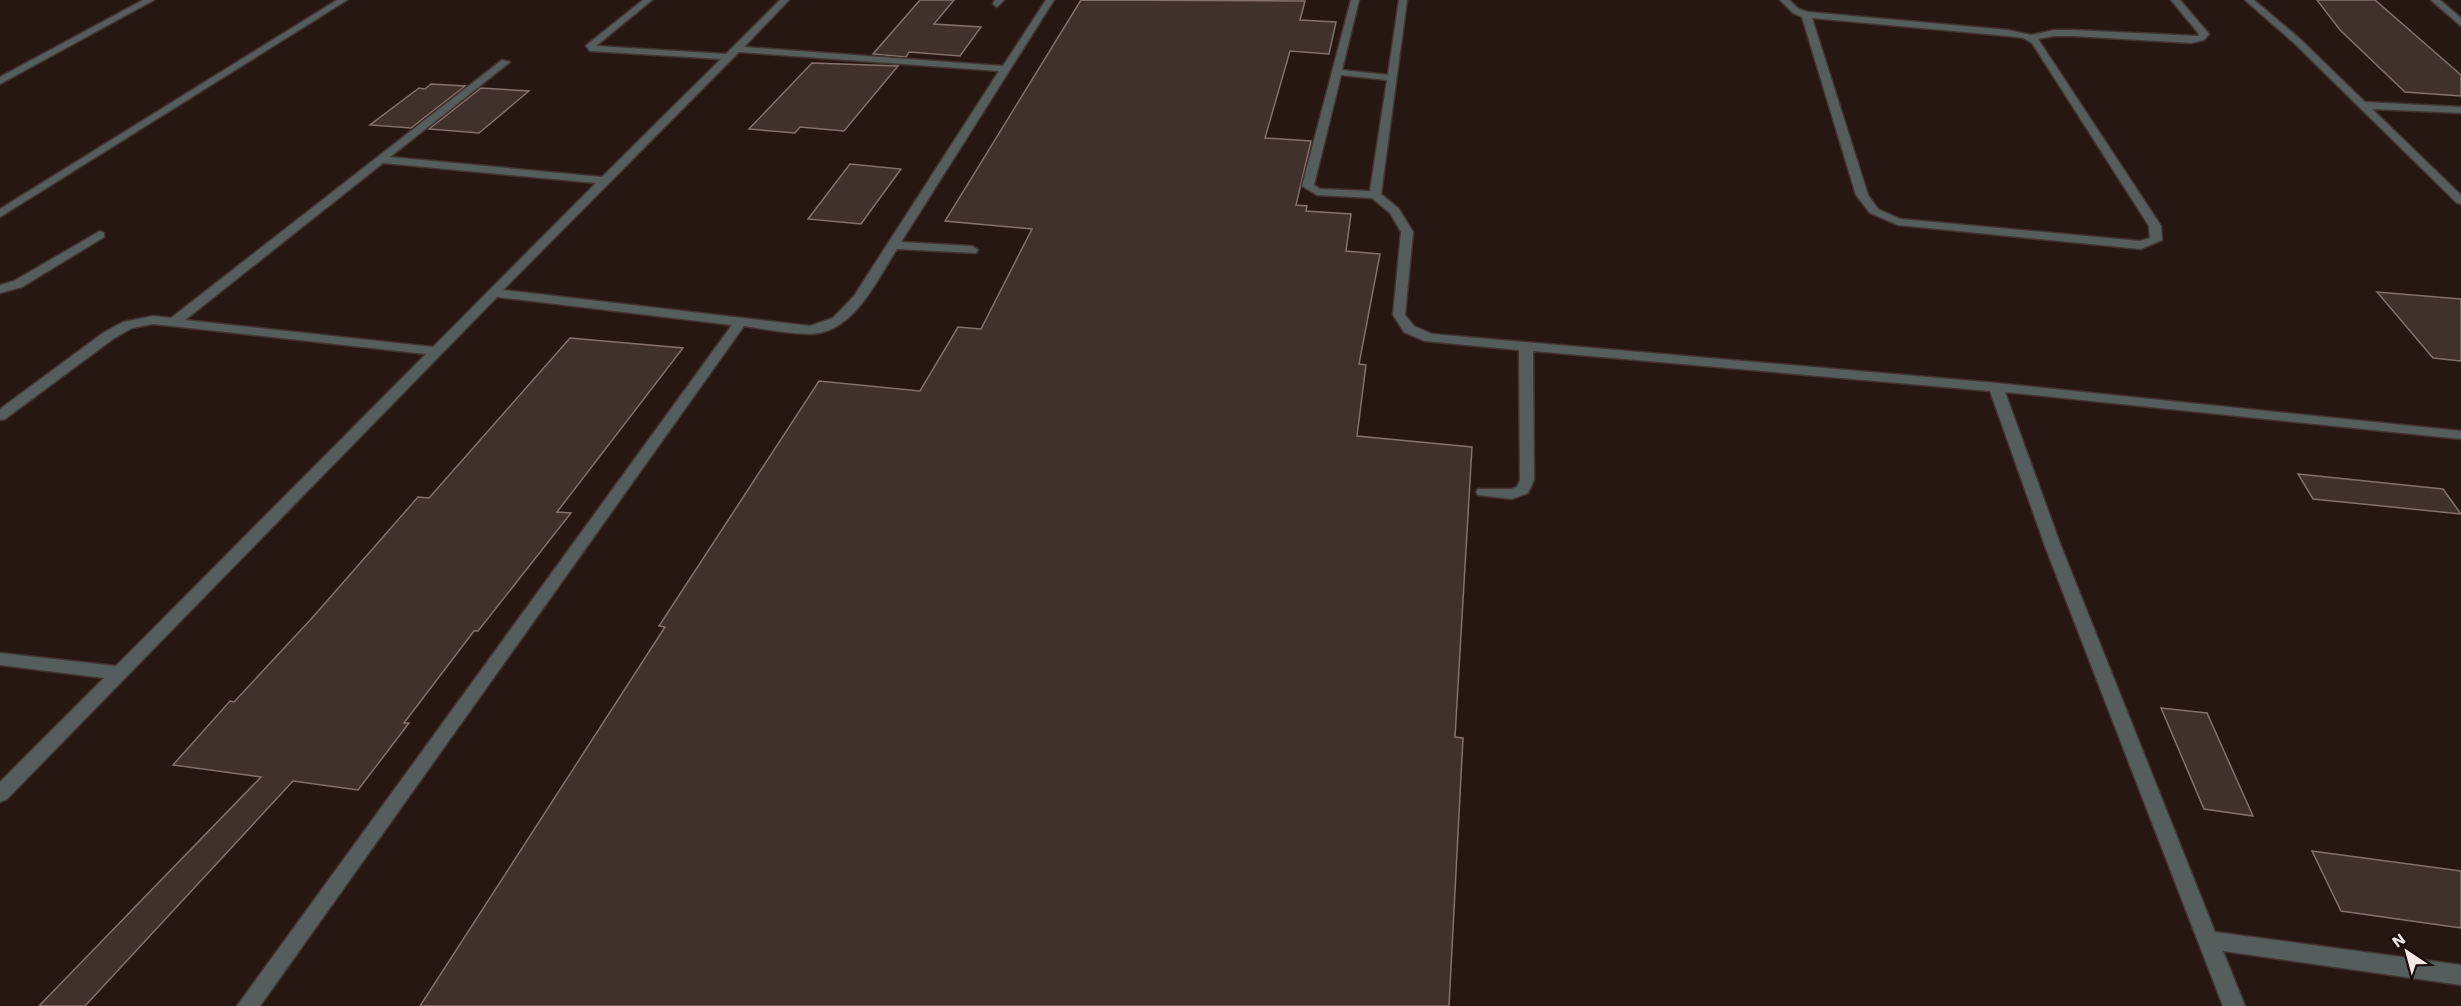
<svg xmlns="http://www.w3.org/2000/svg" width="2461" height="1006" font-family="'Work Sans',sans-serif">
<rect width="100%" height="100%" fill="#261713"/>
<g fill="#41312c" stroke="#84716c" stroke-width="1.5">
<path d="M 920,0 L 954,0 L 934,24 L 981,27 L 960,56 L 909,52 L 906,57 L 873,54 Z"/>
<path d="M 1081,0 L 1305,1 L 1300,20 L 1336,22 L 1329,54 L 1290,51 L 1265,138 L 1311,141 L 1296,205 L 1307,206 L 1306,211 L 1351,214 L 1346,251 L 1380,254 L 1359,364 L 1366,365 L 1357,436 L 1472,447 L 1455,737 L 1463,738 L 1449,1006 L 420,1006 L 665,627 L 659,626 L 819,381 L 920,391 L 958,327 L 981,329 L 1032,229 L 945,221 Z"/>
<path d="M 2317,0 L 2375,0 L 2461,75 L 2461,96 L 2405,92 L 2340,30 Z"/>
<path d="M 812,63 L 898,66 L 844,131 L 800,127 L 795,133 L 749,129 Z"/>
<path d="M 431,84 L 465,86 L 411,128 L 370,125 L 419,88 L 425,89 Z"/>
<path d="M 481,88 L 529,91 L 479,133 L 429,129 Z"/>
<path d="M 850,164 L 901,169 L 861,224 L 808,219 Z"/>
<path d="M 2377,292 L 2461,299 L 2461,361 L 2433,358 Z"/>
<path d="M 570,338 L 683,348 L 557,512 L 571,513 L 478,631 L 474,631 L 404,723 L 409,723 L 358,790 L 293,781 L 85,1006 L 39,1006 L 261,777 L 173,765 L 230,701 L 234,702 L 312,618 L 418,497 L 429,498 Z"/>
<path d="M 2298,474 L 2443,489 L 2461,514 L 2313,499 Z"/>
<path d="M 2161,708 L 2207,713 L 2253,816 L 2204,809 Z"/>
<path d="M 2312,851 L 2461,871 L 2461,928 L 2341,911 Z"/>
</g>
<g fill="none" stroke-linecap="round" stroke-linejoin="round">
<g stroke="#433431" stroke-width="3">
<g id="minor">
<path d="M 143,0 L 154,0 L 0,84 L 0,77 Z"/>
<path d="M 337,0 L 347,0 L 0,217 L 0,209 Z"/>
<path d="M 643,0 L 652,0 L 596,46 L 726,54 L 780,0 L 789,0 L 744,47 L 1003,66 L 1046,0 L 1054,0 L 901,242 L 972,246 L 978,250 L 976,253 L 897,249 C 876,281 854,333 810,334 C 788,334 765,329 744,326 L 260,1006 L 237,1006 L 732,325 L 497,297 L 7,799 L 0,802 L 0,782 L 104,678 L 0,665 L 0,653 L 116,666 L 426,354 L 153,324 L 132,328 L 113,339 L 5,419 L 0,420 L 0,409 L 103,333 L 123,322 L 153,316 L 171,318 L 502,60 L 510,62 L 390,157 L 602,177 L 721,59 L 590,51 L 586,46 L 588,44 ZM 739,52 L 999,71 L 854,296 L 833,318 L 810,326 L 503,290 ZM 383,163 L 596,183 L 433,347 L 185,320 Z"/>
<path d="M 995,0 L 1004,0 L 997,7 L 993,4 Z"/>
<path d="M 1351,0 L 1359,0 L 1342,70 L 1388,75 L 1399,0 L 1407,0 L 1381,194 L 1399,209 L 1413,232 L 1405,315 L 1414,326 L 1432,334 L 1996,383 L 2461,431 L 2461,439 L 2005,392 L 2061,546 L 2215,932 L 2461,965 L 2461,985 L 2223,951 L 2245,1006 L 2223,1006 L 2045,546 L 1990,391 L 1533,351 L 1534,480 L 1528,493 L 1512,499 L 1478,495 L 1476,492 L 1478,489 L 1511,489 L 1517,487 L 1520,480 L 1519,350 L 1425,341 L 1404,332 L 1393,315 L 1401,232 L 1390,213 L 1372,198 L 1317,195 L 1302,186 ZM 1341,75 L 1387,80 L 1370,191 L 1320,189 L 1314,185 Z"/>
<path d="M 1780,0 L 1789,0 L 1799,9 L 1808,12 L 2008,30 L 2031,35 L 2054,30 L 2073,30 L 2198,36 L 2199,34 L 2171,0 L 2180,0 L 2209,34 L 2204,40 L 2192,43 L 2073,36 L 2054,36 L 2038,39 L 2161,226 L 2162,240 L 2141,249 L 1898,225 L 1870,213 L 1856,195 L 1802,17 L 1793,13 ZM 1812,18 L 2008,36 L 2023,38 L 2032,43 L 2149,226 L 2150,238 L 2140,241 L 1900,219 L 1878,209 L 1868,195 Z"/>
<path d="M 2245,0 L 2254,0 L 2299,38 L 2365,102 L 2461,107 L 2461,113 L 2372,109 L 2461,195 L 2461,204 L 2457,203 L 2293,42 Z"/>
<path d="M 2431,0 L 2440,0 L 2461,18 L 2461,26 Z"/>
<path d="M 100,231 L 104,233 L 104,237 L 22,287 L 0,293 L 0,285 L 14,281 Z"/>
</g>
</g>
<use href="#minor" fill="#555e5d" fill-rule="evenodd"/>
</g>
<g transform="translate(2407 952) rotate(324)" stroke="#1c0e0a" stroke-width="4.5" paint-order="stroke">
<path d="M0-4.5L10 22L0 15L-10 22Z" fill="#f4e9e6"/>
<text y="-9" font-size="16" font-weight="bold" text-anchor="middle" fill="#f4e9e6">N</text>
</g>
</svg>
